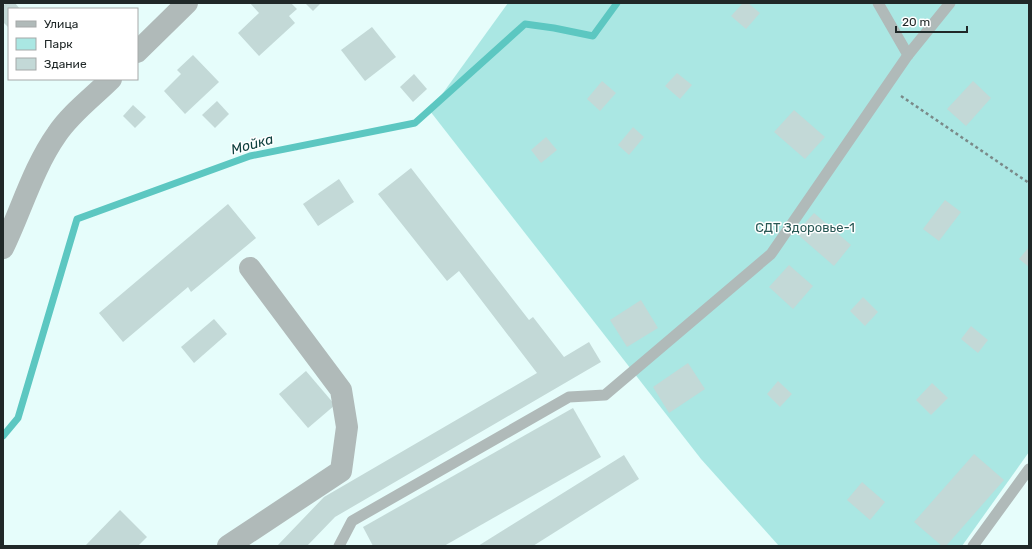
<svg xmlns="http://www.w3.org/2000/svg" width="1032" height="549" font-family="Rubik,sans-serif">
<rect width="100%" height="100%" fill="#e6fdfb"/>
<path fill="#aae7e3" d="M 508,3 L 1029,3 L 1029,452 L 962,546 L 779,546 L 701,459 L 430,111 Z"/>
<g fill="none" stroke-linecap="round" stroke-linejoin="round">
<path stroke="#5cc7c1" stroke-width="7" d="M 3,436 L 18,418 L 77,219 L 250,156 L 415,123 L 525,24 L 554,28 L 593,36 L 617,3"/>
</g>
<g fill="#c3d9d7">
<path d="M 6,3 L 15,3 L 20,9 L 9,9 L 9,28 L 3,22 L 3,6 Z"/>
<path d="M 250,3 L 291,3 L 297,9 L 289,16 L 295,23 L 259,56 L 238,33 L 259,13 Z"/>
<path d="M 305,3 L 321,3 L 313,11 Z"/>
<path d="M 743,3 L 748,3 L 760,13 L 746,29 L 731,16 Z"/>
<path d="M 372,27 L 396,57 L 365,81 L 341,50 Z"/>
<path d="M 193,55 L 219,82 L 185,114 L 164,91 L 181,74 L 177,70 Z"/>
<path d="M 677,73 L 692,85 L 680,99 L 665,86 Z"/>
<path d="M 414,74 L 427,89 L 413,102 L 400,87 Z"/>
<path d="M 602,81 L 616,93 L 600,111 L 587,99 Z"/>
<path d="M 973,81 L 991,98 L 966,126 L 947,109 Z"/>
<path d="M 217,101 L 229,114 L 215,128 L 202,115 Z"/>
<path d="M 133,105 L 146,117 L 135,128 L 123,116 Z"/>
<path d="M 794,110 L 825,137 L 805,159 L 774,132 Z"/>
<path d="M 633,127 L 644,137 L 629,155 L 618,145 Z"/>
<path d="M 546,137 L 557,150 L 541,163 L 531,150 Z"/>
<path d="M 411,168 L 529,320 L 533,317 L 564,357 L 589,342 L 601,362 L 335,517 L 307,546 L 277,546 L 324,497 L 537,373 L 459,271 L 447,281 L 378,194 Z"/>
<path d="M 339,179 L 354,202 L 318,226 L 303,204 Z"/>
<path d="M 945,200 L 961,212 L 939,241 L 923,229 Z"/>
<path d="M 228,204 L 256,238 L 191,292 L 188,287 L 123,342 L 99,313 Z"/>
<path d="M 814,213 L 851,245 L 834,266 L 796,233 Z"/>
<path d="M 1029,247 L 1029,267 L 1019,259 Z"/>
<path d="M 789,265 L 813,286 L 793,309 L 769,287 Z"/>
<path d="M 863,297 L 878,312 L 865,326 L 850,311 Z"/>
<path d="M 641,300 L 658,328 L 627,347 L 610,320 Z"/>
<path d="M 214,319 L 227,334 L 194,363 L 181,347 Z"/>
<path d="M 971,326 L 988,340 L 978,353 L 961,339 Z"/>
<path d="M 688,363 L 705,389 L 669,413 L 653,387 Z"/>
<path d="M 306,371 L 335,405 L 308,428 L 279,394 Z"/>
<path d="M 778,381 L 792,394 L 780,407 L 767,394 Z"/>
<path d="M 932,383 L 948,398 L 931,415 L 916,400 Z"/>
<path d="M 573,408 L 601,457 L 444,546 L 373,546 L 363,527 Z"/>
<path d="M 974,454 L 1004,480 L 946,546 L 942,546 L 914,522 Z"/>
<path d="M 624,455 L 639,479 L 533,546 L 478,546 Z"/>
<path d="M 862,482 L 885,502 L 870,520 L 847,500 Z"/>
<path d="M 120,510 L 147,537 L 138,546 L 85,546 Z"/>
</g>
<g fill="none" stroke-linecap="round" stroke-linejoin="round">
<path stroke="#7a8988" stroke-width="2.5" stroke-dasharray="3 3" stroke-linecap="butt" d="M 901,96 L 1029,183"/>
<g stroke="#b0bab9" stroke-width="11">
<path d="M 878,3 L 908,55"/>
<path d="M 339,546 L 352,521 L 569,397 L 605,395 L 771,254 L 908,55 L 950,3"/>
<path d="M 973,546 L 1029,469"/>
</g>
<g stroke="#b0bab9" stroke-width="22">
<path d="M 137,52 L 187,3"/>
<path d="M 3,248 C 21,211 33,168 57,134 C 71,113 93,97 111,79"/>
<path d="M 228,546 L 341,471 L 347,427 L 341,390 L 250,268"/>
</g>
</g>
<g text-anchor="middle" stroke-width="3" stroke-linejoin="round" paint-order="stroke">
<g font-size="13" fill="#295855" stroke="#fff">
<text x="805" y="232">СДТ Здоровье-1</text>
</g>
<g font-size="14" font-style="italic" fill="#10413f" stroke="#fff">
<text transform="translate(252 144) rotate(-15)" y="5">Мойка</text>
</g>
</g>
<rect width="1032" height="549" fill="none" stroke="#202828" stroke-width="8"/>
<rect x="8" y="8" width="130" height="72" fill="#ffffff" stroke="#a6a9a9"/>
<rect x="16" y="21" width="20" height="6" fill="#b0bab9" stroke="#a6a9a9"/>
<text x="44" y="28" font-size="12" fill="#202828">Улица</text>
<rect x="16" y="38" width="20" height="12" fill="#aae7e3" stroke="#a6a9a9"/>
<text x="44" y="48" font-size="12" fill="#202828">Парк</text>
<rect x="16" y="58" width="20" height="12" fill="#c3d9d7" stroke="#a6a9a9"/>
<text x="44" y="68" font-size="12" fill="#202828">Здание</text>
<path d="M896 26v6h71v-6" fill="none" stroke="#202828" stroke-width="2"/>
<text x="902" y="26" font-size="12" fill="#202828" stroke="#ffffff" stroke-width="3" paint-order="stroke">20 m</text>
</svg>
